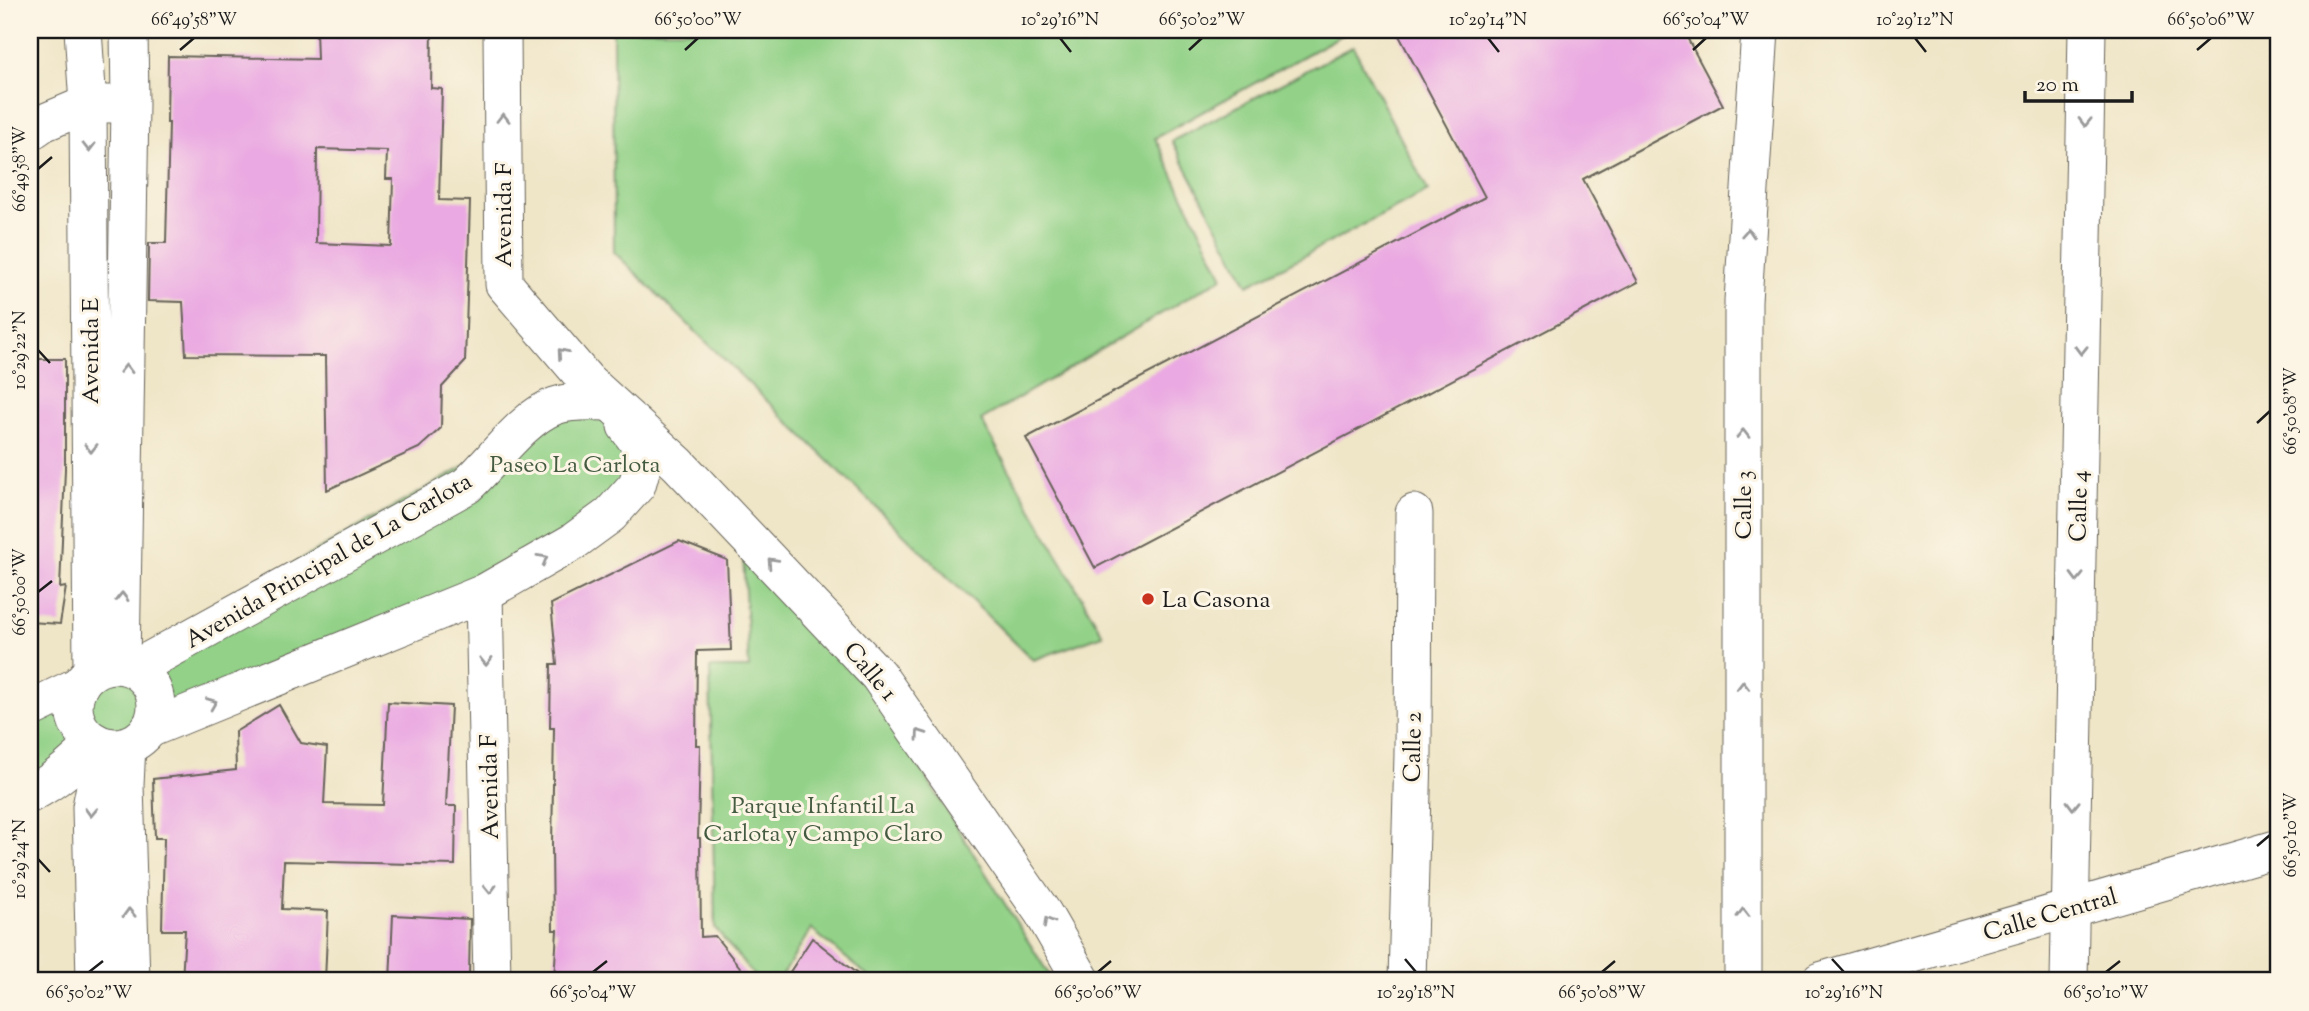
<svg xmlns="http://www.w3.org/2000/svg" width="2309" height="1011" font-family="'Sorts Mill Goudy',serif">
<rect width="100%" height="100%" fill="#fcf5e5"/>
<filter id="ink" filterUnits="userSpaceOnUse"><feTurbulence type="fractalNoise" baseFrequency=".0143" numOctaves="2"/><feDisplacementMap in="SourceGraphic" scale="14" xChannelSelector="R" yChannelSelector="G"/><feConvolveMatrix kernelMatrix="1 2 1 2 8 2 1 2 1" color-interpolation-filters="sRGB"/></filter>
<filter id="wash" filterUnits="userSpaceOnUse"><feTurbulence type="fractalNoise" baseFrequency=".00686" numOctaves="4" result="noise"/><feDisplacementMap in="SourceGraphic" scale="28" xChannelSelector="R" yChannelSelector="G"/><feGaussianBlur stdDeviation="1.57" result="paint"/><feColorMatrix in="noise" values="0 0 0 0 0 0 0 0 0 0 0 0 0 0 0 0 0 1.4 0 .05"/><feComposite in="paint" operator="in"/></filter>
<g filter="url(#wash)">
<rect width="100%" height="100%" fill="#efe5c7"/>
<g fill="#92d187" stroke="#577652" stroke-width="2">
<path d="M 613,30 L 1351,30 L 1155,138 L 1223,277 L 981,420 L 1103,635 L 1033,660 L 614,252 Z"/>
<path d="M 1353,46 L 1428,191 L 1248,285 L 1172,141 Z"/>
<path d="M 580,401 L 646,453 L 610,515 L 30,794 L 30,709 L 116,665 Z"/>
<path d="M 743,554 L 877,699 L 1053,981 L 985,981 L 980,974 L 951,981 L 874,981 L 811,929 L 779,981 L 758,981 L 715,928 L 710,668 L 749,668 Z"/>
</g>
<g id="blocks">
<g fill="#eaa9e2" fill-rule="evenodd">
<path d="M 316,30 L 432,30 L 431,88 L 442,89 L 439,200 L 470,201 L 465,362 L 442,387 L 441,428 L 419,448 L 327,490 L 325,356 L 186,355 L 183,302 L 148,301 L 149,243 L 166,243 L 169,123 L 167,123 L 168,56 L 317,59 ZM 317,149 L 387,151 L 386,179 L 393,179 L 391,246 L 316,243 Z"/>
<path d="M 1396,30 L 1683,30 L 1723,105 L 1583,179 L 1638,282 L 1095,568 L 1026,438 L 1485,197 Z"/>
<path d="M 30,359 L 65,359 L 65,469 L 60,588 L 66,587 L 60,624 L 30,622 Z"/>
<path d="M 679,541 L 727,560 L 731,650 L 697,651 L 696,745 L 700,745 L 698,838 L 700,838 L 701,937 L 715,936 L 751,981 L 554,981 L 557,930 L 553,930 L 552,845 L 554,728 L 550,728 L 551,664 L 557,664 L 551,604 Z"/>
<path d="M 388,702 L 451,706 L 446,806 L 456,806 L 455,865 L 284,861 L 282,909 L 328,911 L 325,981 L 182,981 L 185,930 L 162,930 L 164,838 L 155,838 L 153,779 L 236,770 L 235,732 L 279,705 L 301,743 L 327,747 L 324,804 L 383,805 Z"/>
<path d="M 393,915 L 470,919 L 469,981 L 390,981 Z"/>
<path d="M 812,938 L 866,981 L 784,981 Z"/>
</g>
</g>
</g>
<g filter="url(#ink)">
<use href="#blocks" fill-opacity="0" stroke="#666258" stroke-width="2"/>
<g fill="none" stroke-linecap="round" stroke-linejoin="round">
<g stroke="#666258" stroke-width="39">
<g id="street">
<path d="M 83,30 L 88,104 L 92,672"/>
<path d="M 502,30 L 504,284 L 587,381 L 678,464 L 878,675 L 1043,913 L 1082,981"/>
<path d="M 30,132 L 43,123 L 88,104 L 111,104"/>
<path d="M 484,593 L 492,981"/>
<path d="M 121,665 L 130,104 L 129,30"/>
<circle cx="115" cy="706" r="41"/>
<path d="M 134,669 L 466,486 C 491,464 523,417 555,406 C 572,400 591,402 609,402"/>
<path d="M 30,709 L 80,685"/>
<path d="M 149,729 L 484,593 L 573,542 L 610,515 L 637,485 L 646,453 L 626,426"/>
<path d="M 127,745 L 125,785 L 131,981"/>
<path d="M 30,794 C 56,781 76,763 96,742"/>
<path d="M 95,981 L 91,807 L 97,776 L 107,746"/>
<path d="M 1407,981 L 1413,754 L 1414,513"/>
<path d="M 1743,981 L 1743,301 L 1760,30"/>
<path d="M 1820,981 L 2279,848"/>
<path d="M 2069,981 L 2087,30"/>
</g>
</g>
<use href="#street" stroke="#fff" stroke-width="37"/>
</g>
<defs><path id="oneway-chevron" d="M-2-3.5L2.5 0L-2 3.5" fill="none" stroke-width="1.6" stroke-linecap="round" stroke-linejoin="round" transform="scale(1.75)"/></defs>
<g stroke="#999">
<use href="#oneway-chevron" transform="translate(503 118) rotate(-90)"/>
<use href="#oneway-chevron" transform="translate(2085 122) rotate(91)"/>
<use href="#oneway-chevron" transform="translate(89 147) rotate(90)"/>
<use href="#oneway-chevron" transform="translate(1748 233) rotate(-86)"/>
<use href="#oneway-chevron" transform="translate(2081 350) rotate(91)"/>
<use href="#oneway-chevron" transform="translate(562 353) rotate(-131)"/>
<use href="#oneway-chevron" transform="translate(126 369) rotate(-89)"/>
<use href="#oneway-chevron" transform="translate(1743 434) rotate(-90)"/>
<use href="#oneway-chevron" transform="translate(91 448) rotate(90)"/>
<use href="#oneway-chevron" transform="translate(543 559) rotate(-30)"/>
<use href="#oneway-chevron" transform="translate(772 562) rotate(-133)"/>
<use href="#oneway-chevron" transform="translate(2077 577) rotate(91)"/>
<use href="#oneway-chevron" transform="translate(122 597) rotate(-89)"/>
<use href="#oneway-chevron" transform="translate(486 661) rotate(89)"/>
<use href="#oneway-chevron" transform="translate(1743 686) rotate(-90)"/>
<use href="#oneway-chevron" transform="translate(212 703) rotate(-22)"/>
<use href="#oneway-chevron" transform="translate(920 734) rotate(-125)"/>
<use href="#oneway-chevron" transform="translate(2073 805) rotate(91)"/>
<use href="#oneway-chevron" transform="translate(91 812) rotate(92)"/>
<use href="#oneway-chevron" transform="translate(490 889) rotate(89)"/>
<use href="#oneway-chevron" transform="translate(129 913) rotate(-92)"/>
<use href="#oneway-chevron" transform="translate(1743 913) rotate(-90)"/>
<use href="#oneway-chevron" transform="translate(1048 922) rotate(-120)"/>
</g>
</g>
<path fill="none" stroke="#1c1c1c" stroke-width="2.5" d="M 1060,38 L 1071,52M 1488,38 L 1499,52M 1915,38 L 1926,52M 180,50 L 194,38M 685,50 L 698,38M 1189,50 L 1202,38M 1693,50 L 1706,38M 2197,50 L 2211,38M 38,169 L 52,157M 38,350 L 50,363M 2257,423 L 2270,411M 38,592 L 52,581M 2257,846 L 2270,835M 38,859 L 50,872M 1405,959 L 1416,972M 1832,959 L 1844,972M 89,972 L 103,961M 593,972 L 607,961M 1098,972 L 1111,961M 1602,972 L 1615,961M 2106,972 L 2120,961"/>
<circle fill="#c8321e" stroke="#fcf5e5" stroke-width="2.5" cx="1148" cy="599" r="7"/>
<g text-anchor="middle" stroke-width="6" stroke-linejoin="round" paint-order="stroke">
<g font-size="24" fill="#1c1c1c" stroke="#fcf5e5">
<text transform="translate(503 215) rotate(-90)" y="8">Avenida F</text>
<text transform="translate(90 351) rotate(-90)" y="8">Avenida E</text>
<text transform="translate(1743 505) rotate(-90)" y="8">Calle 3</text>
<text transform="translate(2078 506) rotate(-89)" y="8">Calle 4</text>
<text transform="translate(328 560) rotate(-30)" y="8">Avenida Principal de La Carlota</text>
<text transform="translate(871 671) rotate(50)" y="8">Calle 1</text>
<text transform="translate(1412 747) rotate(-89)" y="8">Calle 2</text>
<text transform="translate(489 787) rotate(-91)" y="8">Avenida F</text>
<text transform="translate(2050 914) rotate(-16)" y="8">Calle Central</text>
</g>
<g font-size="24" fill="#455b41" stroke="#fcf5e5">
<text x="575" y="472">Paseo La Carlota</text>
<text x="823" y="813">Parque Infantil La<tspan x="823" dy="28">Carlota y Campo Claro</tspan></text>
</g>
<g font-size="24" fill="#1c1c1c" stroke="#fcf5e5" text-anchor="start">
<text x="1162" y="607">La Casona</text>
</g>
</g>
<rect width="2309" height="1011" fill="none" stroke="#fcf5e5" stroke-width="77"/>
<path d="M2025 91v10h107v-10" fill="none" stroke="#1c1c1c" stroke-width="3.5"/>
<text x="2036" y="91" font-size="21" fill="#1c1c1c" stroke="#fcf5e5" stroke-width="5" paint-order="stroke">20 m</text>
<rect x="38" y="38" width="2232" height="934" fill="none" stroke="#1c1c1c" stroke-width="2.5"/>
<g font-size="18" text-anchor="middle" fill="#1c1c1c">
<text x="194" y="25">66°49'58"W</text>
<text x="698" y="25">66°50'00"W</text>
<text x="1060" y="25">10°29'16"N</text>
<text x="1202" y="25">66°50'02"W</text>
<text x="1488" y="25">10°29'14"N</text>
<text x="1706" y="25">66°50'04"W</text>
<text x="1915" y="25">10°29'12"N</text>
<text x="2211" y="25">66°50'06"W</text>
<text transform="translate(19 169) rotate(-90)" y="6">66°49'58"W</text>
<text transform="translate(19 350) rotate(-90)" y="6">10°29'22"N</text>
<text transform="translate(2290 411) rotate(-90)" y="6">66°50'08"W</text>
<text transform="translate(19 592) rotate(-90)" y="6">66°50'00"W</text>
<text transform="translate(2290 835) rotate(-90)" y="6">66°50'10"W</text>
<text transform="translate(19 859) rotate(-90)" y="6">10°29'24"N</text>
<text x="89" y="998">66°50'02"W</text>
<text x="593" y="998">66°50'04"W</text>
<text x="1098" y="998">66°50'06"W</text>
<text x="1416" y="998">10°29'18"N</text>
<text x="1602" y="998">66°50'08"W</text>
<text x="1844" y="998">10°29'16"N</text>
<text x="2106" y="998">66°50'10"W</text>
</g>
</svg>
